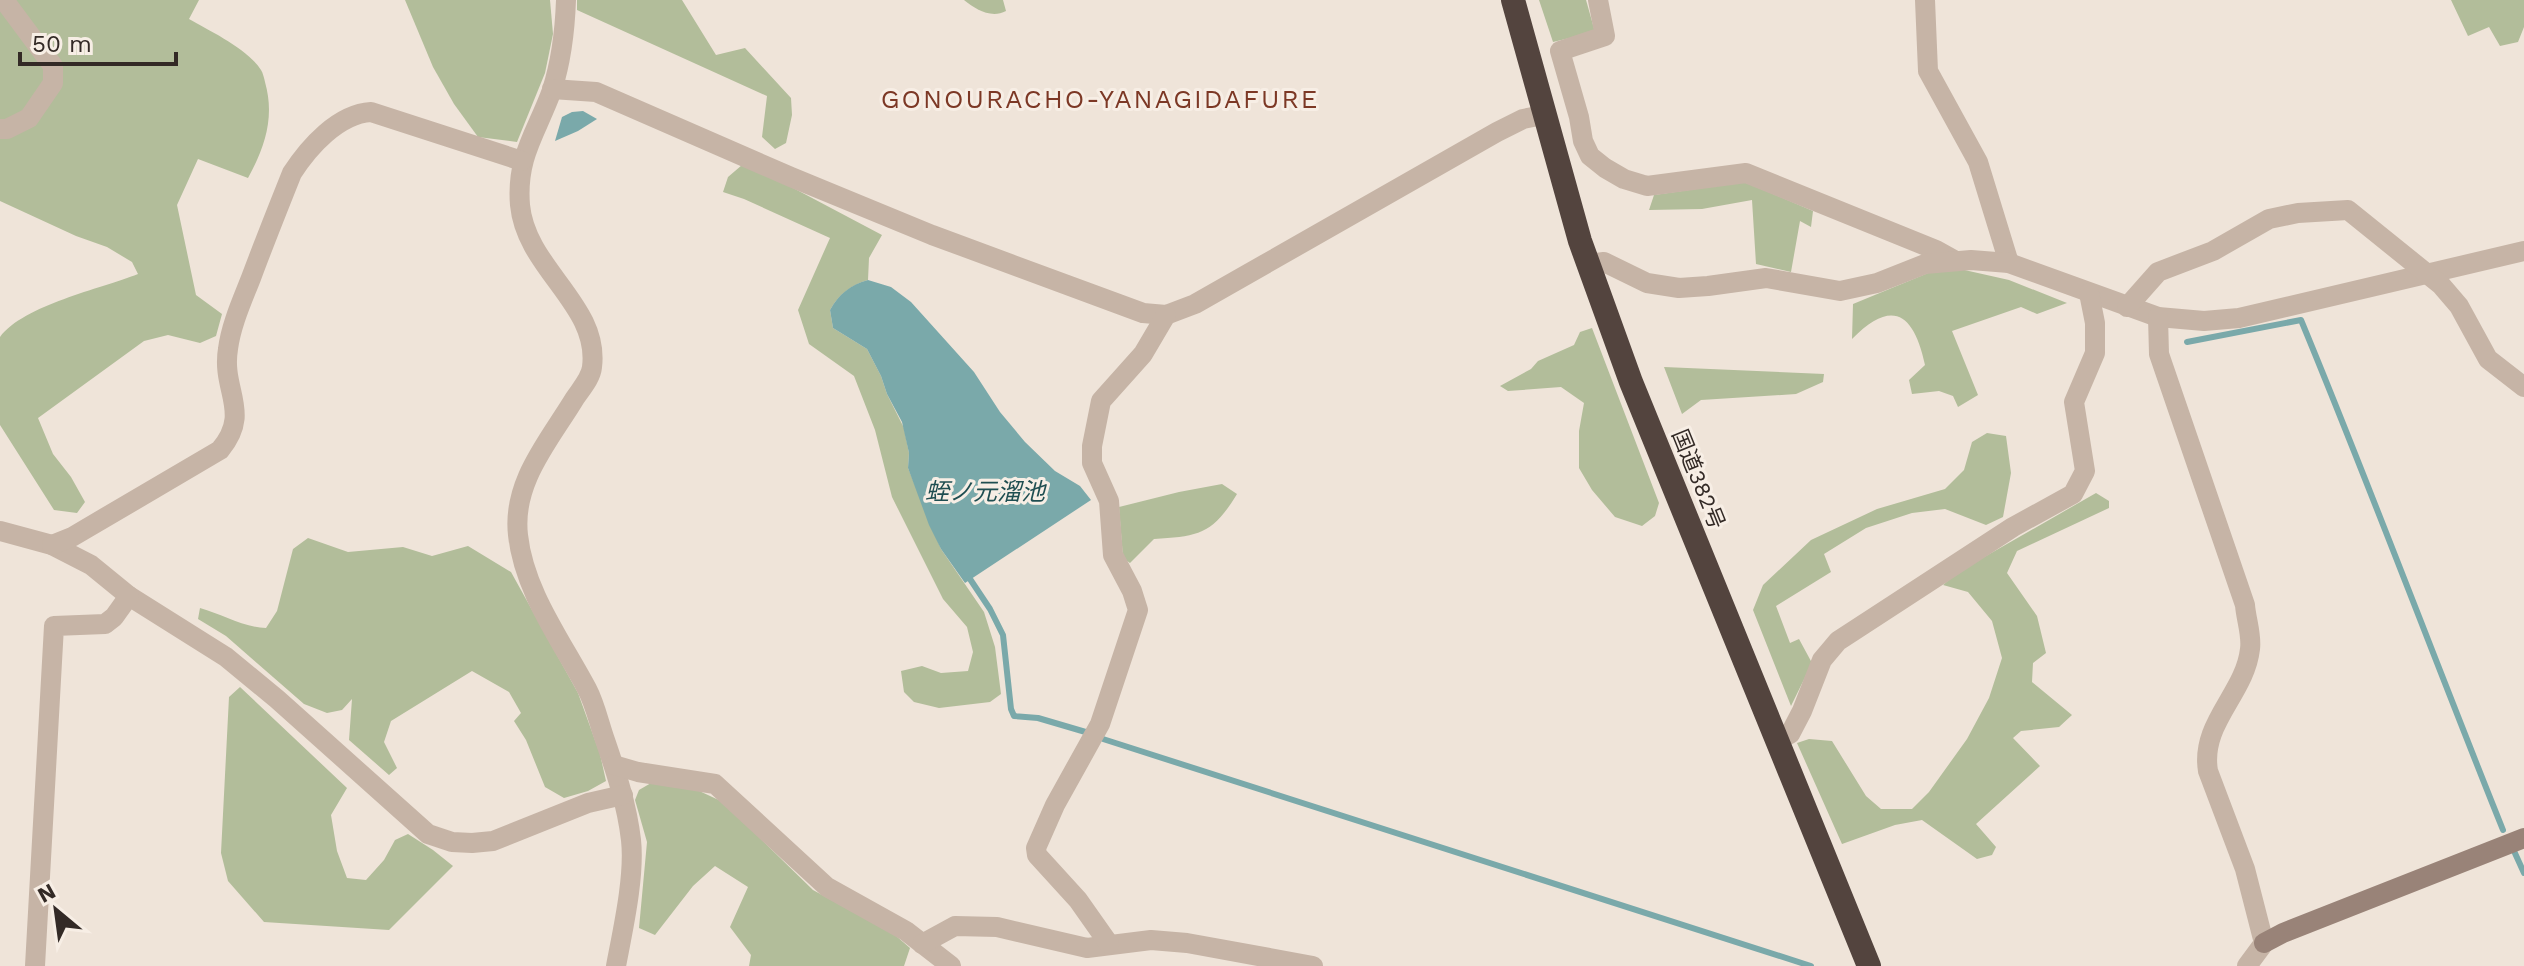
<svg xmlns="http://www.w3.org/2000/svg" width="2524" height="966" font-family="'Work Sans','Noto Sans JP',sans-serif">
<rect width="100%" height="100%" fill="#efe4d9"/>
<g fill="#b2bd9a">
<path d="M 0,0 L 199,0 L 189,19 C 210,31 248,49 261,70 C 263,73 264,78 265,82 C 275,117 265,147 248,178 L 198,159 L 177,205 L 196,295 L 222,314 L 216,336 L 200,343 L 168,335 L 144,341 L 38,418 L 53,454 L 71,477 L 85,502 L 77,513 L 54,510 L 0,425 L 0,337 C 24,305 100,289 138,274 L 132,262 L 107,247 L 76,236 L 0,201 Z"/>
<path d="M 405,0 L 550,0 L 553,34 L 545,73 L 517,142 L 478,137 L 454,104 L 433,67 Z"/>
<path d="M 577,0 L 682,0 L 716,55 L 745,48 L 791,98 L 792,115 L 786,143 L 775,149 L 762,137 L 767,96 L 577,10 Z"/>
<path d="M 964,0 L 1003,0 L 1006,11 C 991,19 975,9 964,0 Z"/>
<path d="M 1539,0 L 1586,0 L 1595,32 L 1553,42 Z"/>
<path d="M 2451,0 L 2524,0 L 2524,27 L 2518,42 L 2500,46 L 2489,27 L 2468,36 Z"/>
<path d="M 742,165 L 759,170 L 882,235 L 869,258 L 868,280 C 851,285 839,294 830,310 L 833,328 L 867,349 L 881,376 L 887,394 L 904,428 L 909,453 L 908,468 L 941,549 L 984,612 L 995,647 L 1001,694 L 990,702 L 939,708 L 914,702 L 904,692 L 901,671 L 922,666 L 941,673 L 968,671 L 973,652 L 967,627 L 943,599 L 892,497 L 875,430 L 854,376 L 809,344 L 798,310 L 830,238 L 744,199 L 723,192 L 728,177 Z"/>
<path d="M 1745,182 L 1813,211 L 1811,227 L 1800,221 L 1791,272 L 1756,264 L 1752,200 L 1702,209 L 1649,210 L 1654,195 Z"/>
<path d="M 1960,269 L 2009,280 L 2067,303 L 2037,314 L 2021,307 L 1952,331 L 1978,395 L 1958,407 L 1953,396 L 1939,391 L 1912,394 L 1909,380 L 1925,365 C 1914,313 1892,298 1852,339 L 1853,304 L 1933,271 Z"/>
<path d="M 1592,328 L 1659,503 L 1655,516 L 1642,526 L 1615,517 L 1592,490 L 1579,468 L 1579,431 L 1584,403 L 1561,387 L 1508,391 L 1500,386 L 1531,369 L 1538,361 L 1574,345 L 1580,332 Z"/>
<path d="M 1664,367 L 1824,374 L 1823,382 L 1796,394 L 1701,400 L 1682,414 Z"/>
<path d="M 1987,433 L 2006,436 L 2011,473 L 2003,517 L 1986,525 L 1945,509 L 1912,513 L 1866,528 L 1824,554 L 1831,572 L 1776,606 L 1790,643 L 1799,639 L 1812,663 L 1791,706 L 1753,610 L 1763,585 L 1811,540 L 1877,509 L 1945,489 L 1964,470 L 1972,442 Z"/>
<path d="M 1222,484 L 1237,494 C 1212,535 1199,536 1154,539 L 1130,563 L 1123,558 L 1119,507 L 1179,492 Z"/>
<path d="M 2096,493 L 2109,501 L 2109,508 L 2017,551 L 2007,573 L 2037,616 L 2046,653 L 2033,663 L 2032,682 L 2072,715 L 2059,727 L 2021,731 L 2013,738 L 2040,766 L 1976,824 L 1996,847 L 1992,855 L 1977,859 L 1922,820 L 1895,825 L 1842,844 L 1797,743 L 1809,739 L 1832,741 L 1866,796 L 1881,809 L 1912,809 L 1929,792 L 1967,739 L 1989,698 L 2002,658 L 1992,621 L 1968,592 L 1943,585 L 1958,572 Z"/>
<path d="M 308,538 L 348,552 L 403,547 L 432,556 L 468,546 L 511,572 L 578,693 L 600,754 L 606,781 L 588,791 L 564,798 L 545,787 L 526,740 L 514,721 L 521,713 L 509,692 L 472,671 L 391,721 L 384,742 L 397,768 L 389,775 L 349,740 L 352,699 L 342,710 L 327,713 L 304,704 L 226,636 L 198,619 L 200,608 C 222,614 242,627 266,628 L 277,611 L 293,549 Z"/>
<path d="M 240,687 L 347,788 L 331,815 L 337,851 L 347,878 L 366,880 L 384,860 L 395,840 L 408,834 L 433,850 L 453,866 L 389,930 L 264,922 L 228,881 L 221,853 L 229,697 Z"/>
<path d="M 651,783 L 695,789 L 723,802 L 813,890 L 895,935 L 910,948 L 904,966 L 749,966 L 751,955 L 730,927 L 748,887 L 715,866 L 693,886 L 655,935 L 639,928 L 647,842 L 635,800 L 639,790 Z"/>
</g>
<g fill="#7aa9aa">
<path d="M 583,111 L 597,119 L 578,131 L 555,141 L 562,117 L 572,112 Z"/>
<path d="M 868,280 L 891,287 L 911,302 L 974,372 L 1000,412 L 1025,442 L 1055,471 L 1080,486 L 1091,500 L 965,583 L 941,549 L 929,525 L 908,468 L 909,453 L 902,422 L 887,394 L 881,376 L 867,349 L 833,328 L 830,310 C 839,294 850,285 868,280 Z"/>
</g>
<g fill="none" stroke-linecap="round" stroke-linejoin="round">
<g stroke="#7aa9aa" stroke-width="6">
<path d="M 2187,342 L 2301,320 C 2371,489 2435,661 2503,830"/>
<path d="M 970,579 L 990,609 L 1003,635 L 1011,709 L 1014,716 L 1038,718 L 1089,733"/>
<path d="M 1103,739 L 1811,966"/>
<path d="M 2514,851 L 2524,873"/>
</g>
<g stroke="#c6b4a6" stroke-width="20">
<path d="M 566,0 C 565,29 561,62 552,90 C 537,132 516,156 520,205 C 526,269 600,305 592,367 C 591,378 581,389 575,398 C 549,441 512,482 518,535 C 524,591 561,640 587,689 C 595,704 599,723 605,740 C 616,772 627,805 631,840 C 635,876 623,929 616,966"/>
<path d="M 1598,0 L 1605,36 L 1560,51 L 1579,117 L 1583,141 L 1590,156 L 1605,168 L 1624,179 L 1647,186 L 1746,173 L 1936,250 L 1954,260"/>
<path d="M 1925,0 L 1928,71 L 1978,162 L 2009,263"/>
<path d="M 552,89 L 596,92 L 791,177 L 932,235 L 1143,313 L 1166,315 L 1195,304 L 1497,132 L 1523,119 L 1543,115"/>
<path d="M 0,129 L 7,129 L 29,118 L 53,83 L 53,66 L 4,0"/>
<path d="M 1589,264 L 1604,262 L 1647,283 L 1679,288 L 1708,286 L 1766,278 L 1840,291 L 1877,283 L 1925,264 L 1971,260 L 2009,263 L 2158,317 L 2204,321 L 2239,318 L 2524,251"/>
<path d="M 2127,307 L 2158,272 L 2213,251 L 2269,219 L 2298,213 L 2348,210 L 2441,285 L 2459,306 L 2488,359 L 2524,387"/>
<path d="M 2158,317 L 2159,354 L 2245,605 C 2246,619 2252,635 2250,649 C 2245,694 2200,723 2208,771 L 2245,869 L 2264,943 L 2247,966"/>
<path d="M 0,531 L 52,545 L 91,565 L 129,596 L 226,657 L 277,699 L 428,834 L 452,842 L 472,843 L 493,841 L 588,803 L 623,795"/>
<path d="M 52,545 L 72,537 L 220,450 C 252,412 221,391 228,349 C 231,325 242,301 251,278 C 264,243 278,208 292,173 C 309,147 338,114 371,112 L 522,161"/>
<path d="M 1777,740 L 1790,734 L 1802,711 L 1822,660 L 1838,641 L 2013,527 L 2073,494 L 2085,471 L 2074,402 L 2095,353 L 2095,323 L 2089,293"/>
<path d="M 614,765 L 638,772 L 715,784 L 827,887 L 906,931 L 951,966"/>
<path d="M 922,944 L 955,926 L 997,927 L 1087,948 L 1151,940 L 1187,943 L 1313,966"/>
<path d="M 1109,944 L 1078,900 L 1037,855 L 1036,848 L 1055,805 L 1100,724 L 1138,610 L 1132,591 L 1113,555 L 1109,501 L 1092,463 L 1092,446 L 1101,401 L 1143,354 L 1166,315"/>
<path d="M 35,966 L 54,626 L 105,624 L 114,617 L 129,596"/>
</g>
<path stroke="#998378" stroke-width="20" d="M 2264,943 L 2283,933 L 2524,838"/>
<path stroke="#53443e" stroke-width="24" d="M 1513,0 L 1580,241 L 1631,382 L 1869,966"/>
</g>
<g text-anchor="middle" stroke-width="6" stroke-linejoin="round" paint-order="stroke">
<g font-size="22" fill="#332a26" stroke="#f7eee5">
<text transform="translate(1699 479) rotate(68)" y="8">国道382号</text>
</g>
<g font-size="24" font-style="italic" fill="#1f4e51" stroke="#f7eee5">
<text x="985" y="500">蛭ノ元溜池</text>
</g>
<g font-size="26" letter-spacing="2" fill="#7c3825" stroke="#f7eee5">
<text x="1100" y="108">GONOURACHO-YANAGIDAFURE</text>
</g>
</g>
<g transform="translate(56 910) rotate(331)" stroke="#f7eee5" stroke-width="6" paint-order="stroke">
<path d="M0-6L14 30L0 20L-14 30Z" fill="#332a26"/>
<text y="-12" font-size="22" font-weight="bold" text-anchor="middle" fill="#332a26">N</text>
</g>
<path d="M20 52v12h156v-12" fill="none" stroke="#332a26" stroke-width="4"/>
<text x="32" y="52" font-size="24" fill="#332a26" stroke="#f7eee5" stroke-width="6" paint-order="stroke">50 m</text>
</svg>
